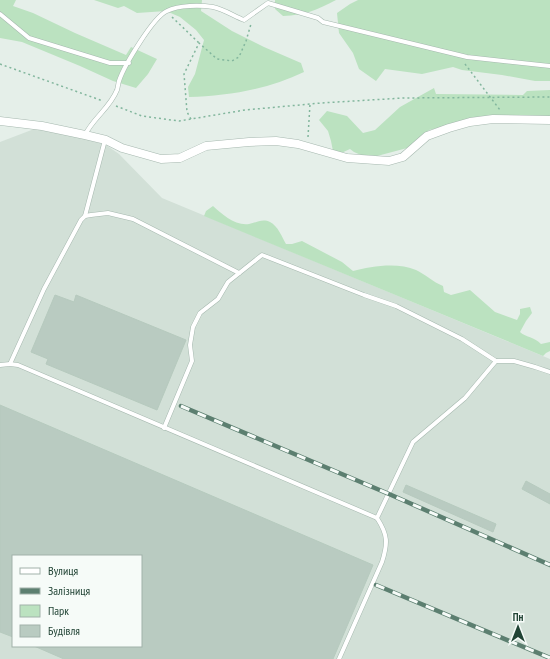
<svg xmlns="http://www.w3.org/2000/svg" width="550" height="659" font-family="'PT Sans Narrow',sans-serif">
<rect width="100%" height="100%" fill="#e5efe9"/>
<path fill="#d2e0d7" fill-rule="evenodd" d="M 42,126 L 106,145 L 119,154 L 162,198 L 550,359 L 550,659 L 0,659 L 0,142 ZM 13,556 L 141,556 L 141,646 L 13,646 Z"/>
<g fill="#bbe2c0">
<path d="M 0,0 L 16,0 L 13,6 L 33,13 L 75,33 L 126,55 L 131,47 L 157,59 L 148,74 L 136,88 L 113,81 L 80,66 L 22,42 L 0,38 Z"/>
<path d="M 94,0 L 202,0 L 201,11 L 232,31 L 264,47 L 301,63 L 304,72 C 269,89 228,96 189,97 L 188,87 L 195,74 L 204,40 L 196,30 L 180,17 L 166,11 L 137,13 L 124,6 L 118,8 Z"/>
<path d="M 275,0 L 336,0 C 317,10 305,15 283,16 L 275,9 Z"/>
<path d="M 358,0 L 550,0 L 550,81 L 535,81 L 502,75 L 462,70 L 453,67 L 422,74 L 385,69 L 376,81 L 359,69 L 353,53 L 339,33 L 337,13 L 350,4 Z"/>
<path d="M 434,88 L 436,94 L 523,95 L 527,91 L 550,90 L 550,117 L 447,126 L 429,130 L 411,147 L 377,156 L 361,155 L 354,152 L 350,149 L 339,154 L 333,151 L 331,141 L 328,131 L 319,120 L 327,111 L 347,116 L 363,133 L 375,130 L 400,107 Z"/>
<path d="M 213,206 C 222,214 235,226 249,224 C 256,223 262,218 270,222 C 278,226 282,237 286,244 L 292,244 L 302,241 L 342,262 L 353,271 C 371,266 398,262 416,270 C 425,274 433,282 443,286 L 444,292 L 451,295 L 470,290 L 495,312 L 517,320 L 520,314 L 520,309 L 530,307 L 532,313 L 526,321 L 520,332 C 525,337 535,337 541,344 L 550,342 L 550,351 L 546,353 L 543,356 L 204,216 L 206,211 Z"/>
</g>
<g fill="#b9cbc1" stroke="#b6cabe">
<path d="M 55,295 L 74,302 L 76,295 L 186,340 L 157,410 L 46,364 L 48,359 L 31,352 Z"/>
<path d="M 0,405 L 373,565 L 333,659 L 64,659 L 34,646 L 141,646 L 141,556 L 13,556 L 13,637 L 0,632 Z"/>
<path d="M 526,481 L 550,494 L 550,504 L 522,489 Z"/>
<path d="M 406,485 L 496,524 L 493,532 L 403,492 Z"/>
</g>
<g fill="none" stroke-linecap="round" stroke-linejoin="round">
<g stroke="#a6b8af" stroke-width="5">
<g id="service">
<path d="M 0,14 L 29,38 L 110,63 L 129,63"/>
<path d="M 85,135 C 93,118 110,108 117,90 C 118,87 118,84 119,81 C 124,66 153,17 167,11 C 179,5 200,5 213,7 C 223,9 234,16 244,20 L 268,3 L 318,18 L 323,22 L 467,57 L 550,66"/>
<path d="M 85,216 L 105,140"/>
<path d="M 10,364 L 44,289 L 81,220 L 85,216 L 91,215 L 108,213 L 133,219 L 239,273"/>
<path d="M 0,365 L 10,364 L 18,365 L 377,518 C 388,535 388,543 382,562 L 339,659"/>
<path d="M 164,428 L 192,361 L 190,345 L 193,327 L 200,313 L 218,299 L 228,282 L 262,255 L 364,295 L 396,306 L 462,339 L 496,361 L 514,361 L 535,367 L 550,372"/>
<path d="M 377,518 L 413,442 L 465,398 L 496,361"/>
</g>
</g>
<g stroke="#a6b8af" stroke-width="9">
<path id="minor" d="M 0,121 L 42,126 L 85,135 L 106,140 L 122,148 L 161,159 L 180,158 L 206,146 L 249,142 L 276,141 L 298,144 L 347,158 L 389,161 L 403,157 L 427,136 L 449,128 L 470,122 L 493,119 L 550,120"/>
</g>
<g stroke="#82b69d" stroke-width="1.5" stroke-dasharray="2 3" stroke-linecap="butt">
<path d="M 172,17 L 199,43"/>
<path d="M 0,64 L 103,101"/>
<path d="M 465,64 L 500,110"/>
<path d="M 116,106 L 142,116 L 179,121 L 245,110 L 321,103 L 403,98 L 550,97"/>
<path d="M 191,119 L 187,112 L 184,74 L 199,43 L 217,59 L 232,61 L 239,57 L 246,41 L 251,24"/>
<path d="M 308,137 L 310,104"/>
</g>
<use href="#service" stroke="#fff" stroke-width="4"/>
<use href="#minor" stroke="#fff" stroke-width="8"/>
<g stroke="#5c7f70" stroke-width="4.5">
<g id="rail">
<path d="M 181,406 L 389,494 L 550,565"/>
<path d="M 376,585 L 550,658"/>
</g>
</g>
<use href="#rail" stroke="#f6fbf8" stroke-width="3" stroke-dasharray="9" stroke-linecap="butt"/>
</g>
<rect x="12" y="555" width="130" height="92" fill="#f6fbf8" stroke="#a1b2aa"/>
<rect x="20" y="568" width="20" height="6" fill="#ffffff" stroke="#a1b2aa"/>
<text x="48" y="575" font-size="12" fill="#214435">Вулиця</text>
<rect x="20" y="588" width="20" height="6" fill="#5c7f70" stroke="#a1b2aa"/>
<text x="48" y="595" font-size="12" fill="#214435">Залізниця</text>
<rect x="20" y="605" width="20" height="12" fill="#bbe2c0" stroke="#a1b2aa"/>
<text x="48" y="615" font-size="12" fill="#214435">Парк</text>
<rect x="20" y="625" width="20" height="12" fill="#b9cbc1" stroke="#a1b2aa"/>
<text x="48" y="635" font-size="12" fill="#214435">Будівля</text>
<g transform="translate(518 627)" stroke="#f6fbf8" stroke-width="3" paint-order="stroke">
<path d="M0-3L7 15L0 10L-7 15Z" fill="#214435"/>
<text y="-6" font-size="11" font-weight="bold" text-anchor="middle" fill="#214435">Пн</text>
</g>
</svg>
